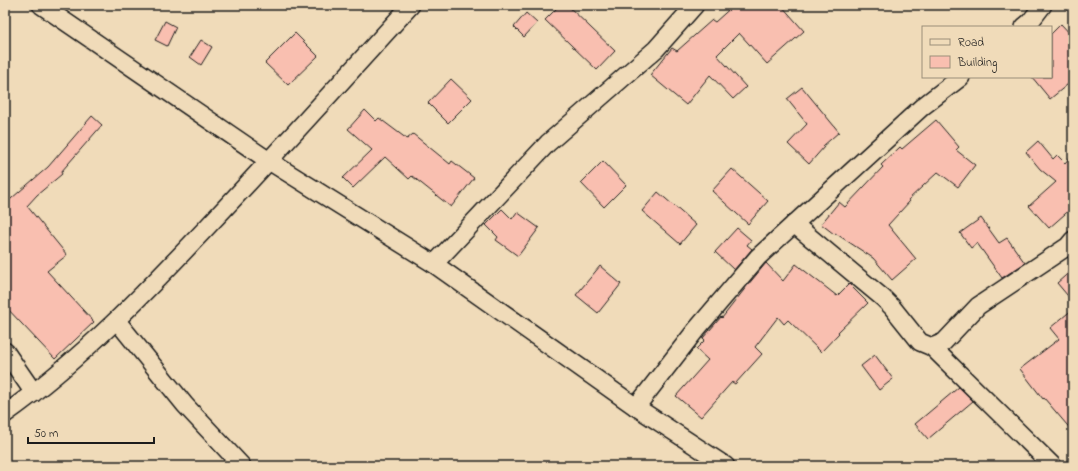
<svg xmlns="http://www.w3.org/2000/svg" width="1078" height="471" font-family="'Indie Flower',sans-serif">
<rect width="100%" height="100%" fill="#f0dbb9"/>
<filter id="ink" filterUnits="userSpaceOnUse"><feTurbulence type="fractalNoise" baseFrequency=".025" numOctaves="2"/><feDisplacementMap in="SourceGraphic" scale="8" xChannelSelector="R" yChannelSelector="G"/><feConvolveMatrix kernelMatrix="1 2 1 2 8 2 1 2 1" color-interpolation-filters="sRGB"/></filter>
<g filter="url(#ink)">
<g fill="#f9bfb0" stroke="#1c1c1c">
<path d="M 560,5 L 567,5 L 615,51 L 597,70 L 545,20 Z"/>
<path d="M 734,5 L 781,5 L 804,31 L 767,64 L 739,33 L 717,55 L 746,87 L 733,99 L 710,75 L 686,105 L 650,75 L 672,48 L 677,51 L 712,20 L 715,22 Z"/>
<path d="M 526,13 L 537,23 L 524,37 L 514,27 Z"/>
<path d="M 165,21 L 176,27 L 167,46 L 155,40 Z"/>
<path d="M 1061,24 L 1073,37 L 1073,80 L 1050,99 L 1032,77 L 1051,77 L 1051,34 Z"/>
<path d="M 295,33 L 318,56 L 288,85 L 265,63 Z"/>
<path d="M 201,40 L 212,47 L 201,65 L 190,57 Z"/>
<path d="M 451,79 L 472,99 L 448,123 L 428,103 Z"/>
<path d="M 802,87 L 839,132 L 823,146 L 824,147 L 809,164 L 788,144 L 807,124 L 787,99 Z"/>
<path d="M 365,110 L 376,121 L 379,118 L 407,139 L 413,134 L 450,164 L 452,161 L 474,178 L 451,207 L 412,176 L 409,179 L 385,157 L 353,188 L 343,178 L 372,150 L 348,129 Z"/>
<path d="M 92,116 L 102,125 L 61,172 L 62,174 L 37,195 L 27,206 L 67,255 L 47,271 L 94,322 L 55,359 L 5,306 L 5,204 L 48,167 Z"/>
<path d="M 936,120 L 959,147 L 956,150 L 975,165 L 958,187 L 938,172 L 908,200 L 910,201 L 888,225 L 916,259 L 892,280 L 873,258 L 835,233 L 834,234 L 821,224 L 839,202 L 845,207 L 883,167 L 881,165 L 900,147 L 902,149 Z"/>
<path d="M 1038,141 L 1053,159 L 1057,155 L 1065,163 L 1073,154 L 1073,207 L 1049,228 L 1029,206 L 1056,182 L 1040,169 L 1026,152 Z"/>
<path d="M 603,161 L 626,185 L 604,207 L 581,183 Z"/>
<path d="M 732,169 L 768,201 L 748,224 L 712,191 Z"/>
<path d="M 658,192 L 696,225 L 680,244 L 642,211 Z"/>
<path d="M 502,209 L 512,219 L 517,212 L 539,228 L 518,256 L 496,240 L 498,237 L 486,225 Z"/>
<path d="M 981,218 L 999,243 L 1007,238 L 1025,263 L 1002,278 L 977,243 L 971,248 L 960,233 Z"/>
<path d="M 737,228 L 751,240 L 747,245 L 752,249 L 734,270 L 715,252 Z"/>
<path d="M 766,263 L 783,281 L 796,264 L 837,296 L 849,284 L 868,303 L 838,332 L 839,333 L 821,352 L 788,320 L 784,324 L 778,317 L 755,347 L 762,354 L 735,384 L 732,382 L 701,417 L 676,396 L 708,360 L 696,349 L 705,340 L 703,338 L 721,317 L 722,318 L 747,286 Z"/>
<path d="M 600,266 L 621,284 L 598,313 L 576,295 Z"/>
<path d="M 1073,269 L 1073,302 L 1057,283 Z"/>
<path d="M 1073,309 L 1073,432 L 1044,398 L 1043,399 L 1020,369 L 1059,339 L 1050,328 Z"/>
<path d="M 875,355 L 893,379 L 879,390 L 861,366 Z"/>
<path d="M 959,387 L 973,401 L 928,439 L 915,424 Z"/>
</g>
<g fill="none" stroke-linecap="round" stroke-linejoin="round">
<g stroke="#1c1c1c" stroke-width="20">
<g id="minor">
<path d="M 41,5 L 269,161 L 434,264 L 636,407 L 726,466"/>
<path d="M 1024,27 L 1030,22 L 1043,5"/>
<path d="M 794,224 L 883,298 L 892,307 L 920,342 L 932,347 L 1053,466"/>
<path d="M 434,264 L 548,143 L 656,49 L 695,5"/>
<path d="M 117,321 L 185,405 L 242,466"/>
<path d="M 932,347 L 944,342 L 978,306 L 1068,246 L 1073,240"/>
<path d="M 5,351 L 34,393"/>
<path d="M 636,407 L 695,331 L 758,257 L 922,107 L 961,77"/>
<path d="M 5,414 C 81,360 145,293 209,225 C 277,153 344,79 411,5"/>
</g>
</g>
<use href="#minor" stroke="#f0dbb9" stroke-width="17"/>
</g>
</g>
<rect width="1078" height="471" fill="none" stroke="#f0dbb9" stroke-width="20"/>
<rect x="10" y="10" width="1058" height="451" fill="none" stroke="#1c1c1c" stroke-width="1.5" filter="url(#ink)"/>
<rect x="922" y="26" width="130" height="52" fill="#f0dbb9" stroke="#9b8f7a"/>
<rect x="930" y="39" width="20" height="6" fill="#f0dbb9" stroke="#9b8f7a"/>
<text x="958" y="46" font-size="12" fill="#1c1c1c">Road</text>
<rect x="930" y="56" width="20" height="12" fill="#f9bfb0" stroke="#9b8f7a"/>
<text x="958" y="66" font-size="12" fill="#1c1c1c">Building</text>
<path d="M28 437v6h126v-6" fill="none" stroke="#1c1c1c" stroke-width="2"/>
<text x="34" y="437" font-size="12" fill="#1c1c1c" stroke="#f0dbb9" stroke-width="3" paint-order="stroke">50 m</text>
</svg>
